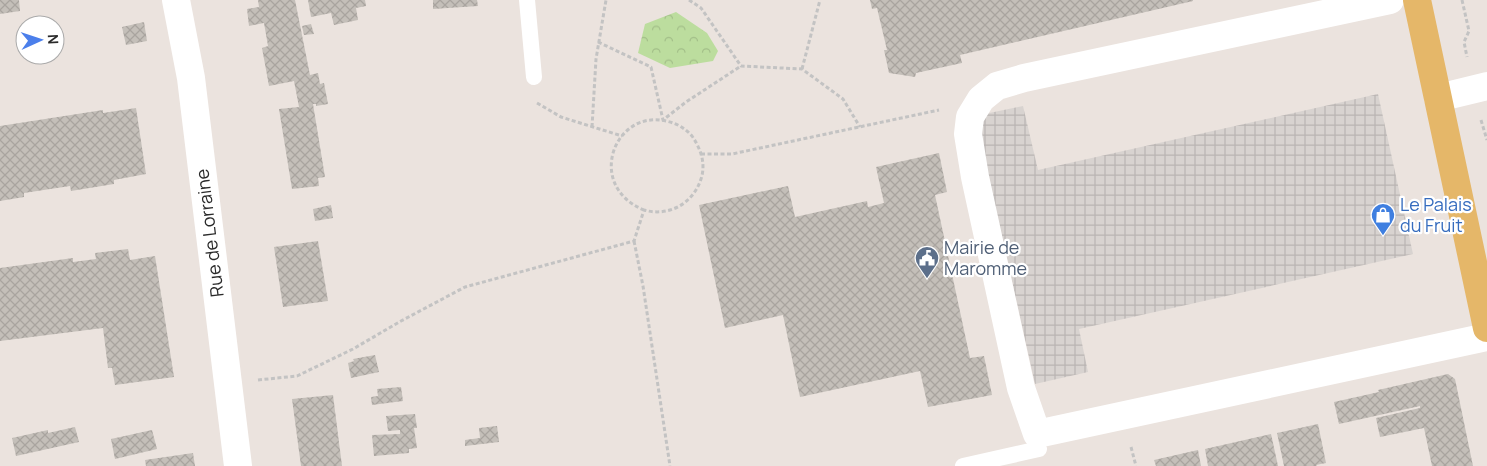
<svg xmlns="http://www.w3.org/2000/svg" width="1487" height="466" font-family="Manrope,sans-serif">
<defs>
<pattern id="park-crowns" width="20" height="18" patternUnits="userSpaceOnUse" patternTransform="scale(1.25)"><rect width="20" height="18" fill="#bcdd9e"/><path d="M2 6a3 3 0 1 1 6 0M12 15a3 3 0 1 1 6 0" fill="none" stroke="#a2be88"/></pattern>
<pattern id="plaza-grid" width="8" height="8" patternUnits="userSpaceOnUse" patternTransform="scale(1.25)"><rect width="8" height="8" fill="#d8d3d0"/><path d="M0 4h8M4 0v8" fill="none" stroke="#bab5b3"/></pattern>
<pattern id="building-cross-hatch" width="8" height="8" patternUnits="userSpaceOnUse" patternTransform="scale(1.25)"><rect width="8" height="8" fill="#c4bfb9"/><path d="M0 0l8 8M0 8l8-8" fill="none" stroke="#a9a49f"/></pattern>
</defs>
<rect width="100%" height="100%" fill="#ebe3de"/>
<path fill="url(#park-crowns)" d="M 676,12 L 707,33 L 718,51 L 713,61 L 670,68 L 638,53 L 645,24 Z"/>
<path fill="url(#plaza-grid)" d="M 1378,94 L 1413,254 L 1079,329 L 1088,372 L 1035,384 L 975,116 L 1023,106 L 1038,170 Z"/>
<g fill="url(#building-cross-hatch)">
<path d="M 0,0 L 19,0 L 20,11 L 0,14 Z"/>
<path d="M 258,0 L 295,0 L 310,75 L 318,73 L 320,84 L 324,83 L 328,104 L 316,106 L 316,104 L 313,104 L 325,177 L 318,178 L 319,186 L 292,189 L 279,109 L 299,107 L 294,81 L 269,86 L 262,48 L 268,46 L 264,23 L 249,26 L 247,9 L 259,7 Z"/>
<path d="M 308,0 L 365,0 L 366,6 L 356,8 L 358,20 L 334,25 L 331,13 L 311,17 Z"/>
<path d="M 433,0 L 477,0 L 478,6 L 433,9 Z"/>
<path d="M 870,0 L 1193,0 L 1193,1 L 960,55 L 962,63 L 916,73 L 915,77 L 889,73 L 884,50 L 887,50 L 877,8 L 872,9 Z"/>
<path d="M 144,22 L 147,41 L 126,45 L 122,27 Z"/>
<path d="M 311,24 L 314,34 L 304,35 L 302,26 Z"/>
<path d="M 136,108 L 146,174 L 114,180 L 114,184 L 71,191 L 70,186 L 24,193 L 24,197 L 0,201 L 0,126 L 103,110 L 103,113 Z"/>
<path d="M 939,153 L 947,192 L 935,195 L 970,358 L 984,356 L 992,395 L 928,407 L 920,371 L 800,397 L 783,315 L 725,328 L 699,205 L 788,186 L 795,217 L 867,201 L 868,207 L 884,203 L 876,167 Z"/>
<path d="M 331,205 L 333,218 L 315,221 L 313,209 Z"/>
<path d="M 318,241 L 328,301 L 283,307 L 274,247 Z"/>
<path d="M 128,249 L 130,260 L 155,256 L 174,377 L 115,385 L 112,368 L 108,368 L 103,328 L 0,341 L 0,268 L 73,258 L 73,262 L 96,259 L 95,253 Z"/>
<path d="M 375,355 L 379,372 L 351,378 L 348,363 L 354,361 L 353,359 Z"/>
<path d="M 1448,374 L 1455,379 L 1473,466 L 1432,466 L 1424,428 L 1380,437 L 1376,418 L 1420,408 L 1420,406 L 1339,424 L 1334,402 L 1379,392 L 1378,390 Z"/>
<path d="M 401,387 L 403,401 L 372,405 L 371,397 L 378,396 L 377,389 Z"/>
<path d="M 333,395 L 342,466 L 301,466 L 292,399 Z"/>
<path d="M 415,414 L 417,428 L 414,428 L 417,448 L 409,449 L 409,453 L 374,456 L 372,435 L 400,434 L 400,430 L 388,431 L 386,416 Z"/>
<path d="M 1318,424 L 1326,463 L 1316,465 L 1317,466 L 1284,466 L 1277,433 Z"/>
<path d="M 497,426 L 499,442 L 465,446 L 465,440 L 480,438 L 479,428 Z"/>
<path d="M 75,427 L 79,442 L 16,456 L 12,438 L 48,430 L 48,433 Z"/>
<path d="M 152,430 L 157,449 L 115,459 L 111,439 Z"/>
<path d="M 1271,434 L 1278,466 L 1208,466 L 1205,449 Z"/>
<path d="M 1198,450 L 1201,466 L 1156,466 L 1154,460 Z"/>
<path d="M 193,453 L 195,466 L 146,466 L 145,460 Z"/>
</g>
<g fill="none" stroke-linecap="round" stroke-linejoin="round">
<g stroke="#c3c3c3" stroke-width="3" stroke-dasharray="4 2.5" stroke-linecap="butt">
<path d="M 689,0 L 701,8 L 741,66 L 802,69 L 843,99 L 860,127"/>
<path d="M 1462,0 L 1469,31 L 1464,42 L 1467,57"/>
<path d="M 598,42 L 651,67 L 663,120 L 686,102 L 741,66"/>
<path d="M 802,69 L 820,0"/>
<path d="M 537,103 L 561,117 L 622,136"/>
<path d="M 1481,120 L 1487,140"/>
<path d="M 592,127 L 596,59 L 606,0"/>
<path d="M 701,154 L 732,154 L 939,110"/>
<path d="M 634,241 L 643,286 L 670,466"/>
<path d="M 258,380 L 297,376 L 353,349 L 401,321 L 465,287 L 634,241 L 644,210 C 668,217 693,204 701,179 C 706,164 701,149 692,136 C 685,128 676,123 666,121 C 614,109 585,186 644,210"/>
<path d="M 1131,447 L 1136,466"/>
</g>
<g stroke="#fff" stroke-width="16">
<path d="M 527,0 L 534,77"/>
<path d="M 963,466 L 1039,449"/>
</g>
<g stroke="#fff" stroke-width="28">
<path d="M 176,0 L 191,78 L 238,466"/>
<path d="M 1390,0 L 1024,78 L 997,86 L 981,99 L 970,117 L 968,134 L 975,177 L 1021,388 L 1037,434 L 1487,337"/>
<path d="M 1438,98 L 1487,86"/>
</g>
<path stroke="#e5b769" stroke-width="28" d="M 1417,0 L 1487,328"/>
</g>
<defs>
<g id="shop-pin" transform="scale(1.25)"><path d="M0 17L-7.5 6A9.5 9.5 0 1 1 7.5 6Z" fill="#3f7fe0" stroke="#fff"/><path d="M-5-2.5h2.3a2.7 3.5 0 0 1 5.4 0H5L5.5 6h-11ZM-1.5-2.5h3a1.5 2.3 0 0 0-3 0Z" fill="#fff"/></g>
<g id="civic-pin" transform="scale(1.25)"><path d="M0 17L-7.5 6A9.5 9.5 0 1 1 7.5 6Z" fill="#5c6f8a" stroke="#fff"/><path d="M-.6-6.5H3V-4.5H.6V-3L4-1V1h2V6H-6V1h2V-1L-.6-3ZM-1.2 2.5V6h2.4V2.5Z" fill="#fff"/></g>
</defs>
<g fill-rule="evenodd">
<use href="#shop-pin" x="1383" y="215"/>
<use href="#civic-pin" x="927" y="258"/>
</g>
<g text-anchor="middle" stroke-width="4.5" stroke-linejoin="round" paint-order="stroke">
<g font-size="18" fill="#366cbe" stroke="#fff" text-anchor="start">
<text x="1400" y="211">Le Palais<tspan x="1400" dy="21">du Fruit</tspan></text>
</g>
<g font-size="18" fill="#2a2a2a" stroke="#fff">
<text transform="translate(210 233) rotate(-97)" y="6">Rue de Lorraine</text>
</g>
<g font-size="18" fill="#4e5e75" stroke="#fff" text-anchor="start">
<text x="944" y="254">Mairie de<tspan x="944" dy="21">Maromme</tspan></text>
</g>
</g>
<g transform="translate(40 40) rotate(87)"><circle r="24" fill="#ffffff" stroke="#aaaaaa"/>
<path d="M0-4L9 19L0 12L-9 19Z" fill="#4b7feb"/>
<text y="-8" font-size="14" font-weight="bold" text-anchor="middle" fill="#2a2a2a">N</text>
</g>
</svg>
